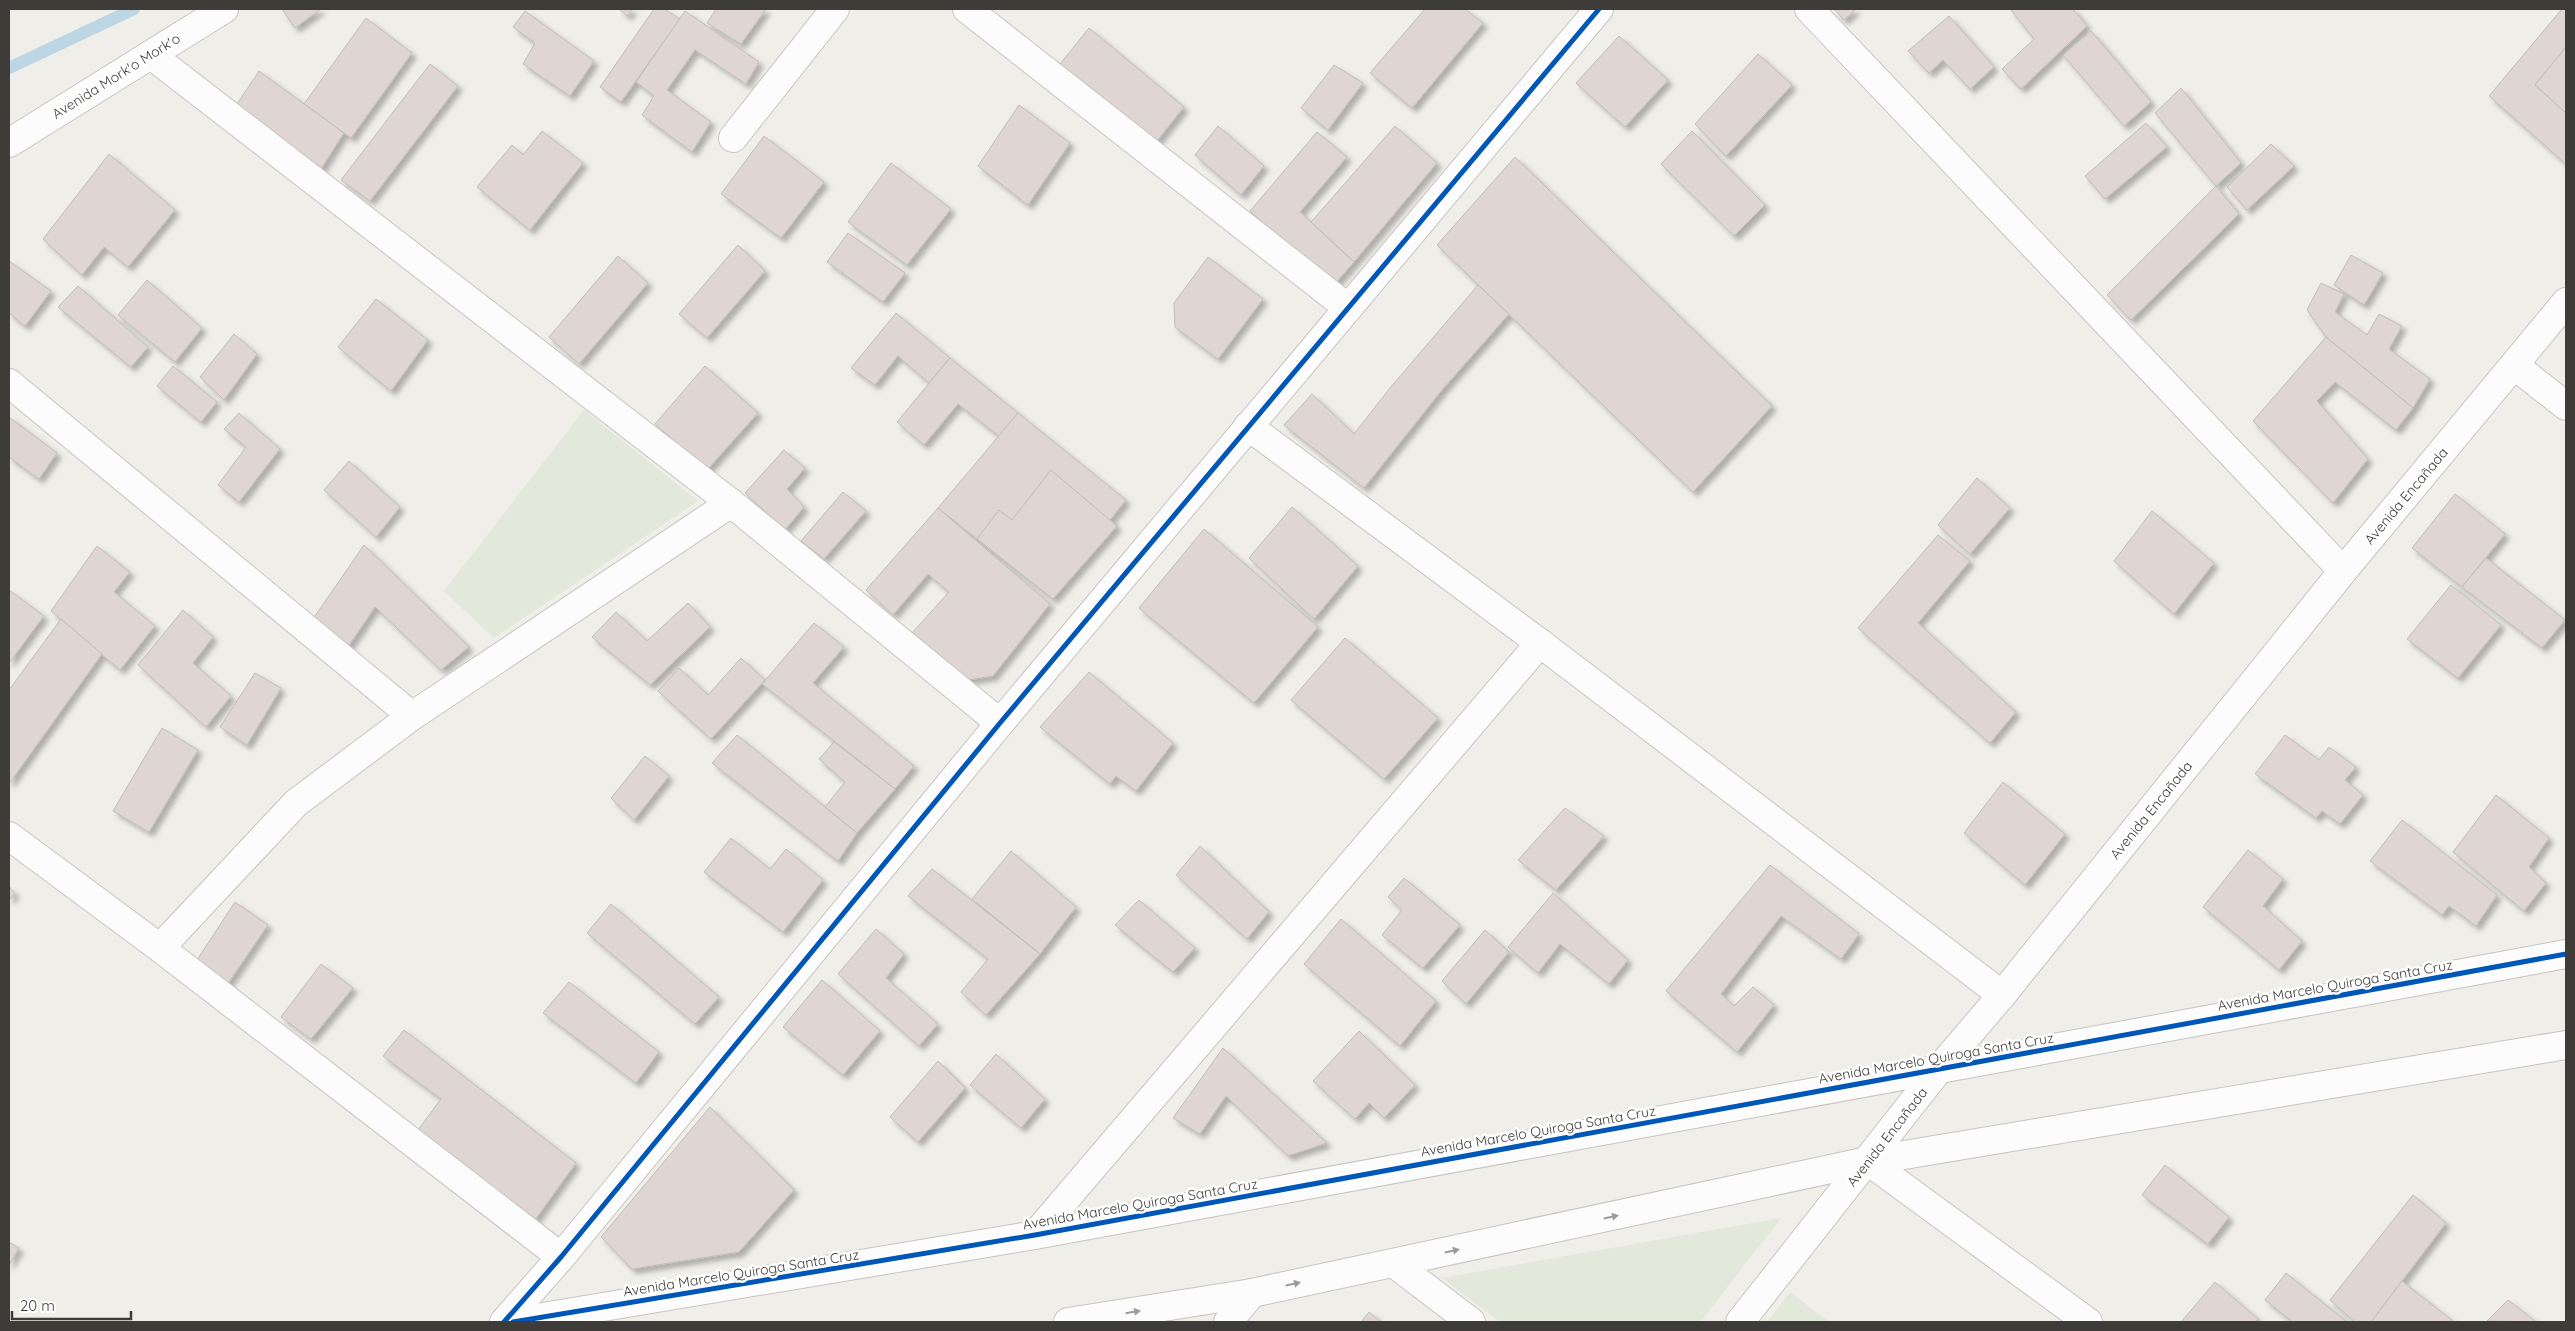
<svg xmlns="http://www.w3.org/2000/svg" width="2575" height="1331" font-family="Quicksand,sans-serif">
<defs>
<filter id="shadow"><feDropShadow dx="4.5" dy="4.5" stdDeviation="2.5" flood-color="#0004"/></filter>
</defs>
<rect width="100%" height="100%" fill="#efeee9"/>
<g fill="#e2e8da">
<path d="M 584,410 L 698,501 L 494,638 L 444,591 Z"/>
<path d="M 1781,1218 L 1700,1322 L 1500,1322 L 1442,1278 Z"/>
<path d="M 1790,1292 L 1829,1322 L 1767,1322 Z"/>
</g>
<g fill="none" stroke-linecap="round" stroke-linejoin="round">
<path stroke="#bcd6e3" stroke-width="12" d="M 9,68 L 134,9"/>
</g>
<g fill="#dfd6d4" stroke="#bfbcba" filter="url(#shadow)">
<path d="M 282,9 L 321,9 L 295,28 Z"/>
<path d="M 619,9 L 633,9 L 627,16 Z"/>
<path d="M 654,9 L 664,9 L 680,19 L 621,102 L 600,87 Z"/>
<path d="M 716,9 L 766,9 L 741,44 L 707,23 Z"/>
<path d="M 1425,9 L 1465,9 L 1483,23 L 1412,108 L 1370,73 Z"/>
<path d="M 1834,9 L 1856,9 L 1844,20 Z"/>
<path d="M 2010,9 L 2073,9 L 2087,26 L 2021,89 L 2002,69 L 2034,39 Z"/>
<path d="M 2562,9 L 2566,9 L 2566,47 L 2535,85 L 2566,113 L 2566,164 L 2489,96 Z"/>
<path d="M 525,11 L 594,61 L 570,96 L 523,64 L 535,43 L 513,27 Z"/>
<path d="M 685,11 L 759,62 L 746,84 L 695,50 L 667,90 L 711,122 L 692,152 L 642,115 L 654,96 L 636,82 Z"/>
<path d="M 1949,16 L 1994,67 L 1970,89 L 1943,60 L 1929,73 L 1908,51 Z"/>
<path d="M 366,18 L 412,53 L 351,138 L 304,104 Z"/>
<path d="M 1089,28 L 1184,107 L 1157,141 L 1060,64 Z"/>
<path d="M 2091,31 L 2151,102 L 2124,126 L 2063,55 Z"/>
<path d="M 1619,36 L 1668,80 L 1625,127 L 1576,83 Z"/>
<path d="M 2566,47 L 2566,113 L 2535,85 Z"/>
<path d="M 1758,54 L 1792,85 L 1726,156 L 1695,124 Z"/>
<path d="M 430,64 L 458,86 L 370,201 L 341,180 Z"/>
<path d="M 1334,65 L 1363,83 L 1328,130 L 1301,108 Z"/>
<path d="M 259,71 L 344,133 L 319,172 L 233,110 Z"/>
<path d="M 2181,88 L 2241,163 L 2216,186 L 2155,113 Z"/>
<path d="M 1019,105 L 1070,143 L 1028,205 L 978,166 Z"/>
<path d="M 2146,123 L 2167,147 L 2105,199 L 2085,176 Z"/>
<path d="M 1218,126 L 1264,166 L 1241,195 L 1195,155 Z"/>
<path d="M 1395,126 L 1437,163 L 1354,262 L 1311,222 Z"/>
<path d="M 542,131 L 583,163 L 530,230 L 477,187 L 512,145 L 523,155 Z"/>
<path d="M 1692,131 L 1765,205 L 1734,236 L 1661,164 Z"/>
<path d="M 1317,132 L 1347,157 L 1300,212 L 1354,262 L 1333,286 L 1250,211 Z"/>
<path d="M 764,136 L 824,182 L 781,238 L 721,194 Z"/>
<path d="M 2271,144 L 2294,166 L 2247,210 L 2227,187 Z"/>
<path d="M 109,154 L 175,210 L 128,267 L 104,247 L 82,275 L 43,239 Z"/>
<path d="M 1515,157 L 1772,406 L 1693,492 L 1437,245 Z"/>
<path d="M 891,163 L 951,209 L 907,265 L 848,222 Z"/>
<path d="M 2216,186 L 2239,214 L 2131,320 L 2107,295 Z"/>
<path d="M 848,233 L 905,273 L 883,302 L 827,262 Z"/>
<path d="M 738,245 L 765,271 L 707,338 L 679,314 Z"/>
<path d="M 2351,255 L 2383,273 L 2364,305 L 2334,285 Z"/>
<path d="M 618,256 L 648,283 L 579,364 L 549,337 Z"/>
<path d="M 1208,257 L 1263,299 L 1218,359 L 1175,327 L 1174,303 Z"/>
<path d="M 9,261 L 51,291 L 25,326 L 9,313 Z"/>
<path d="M 147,280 L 202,328 L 175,362 L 118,315 Z"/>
<path d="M 2321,283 L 2344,294 L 2335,312 L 2367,335 L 2379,314 L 2402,326 L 2389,349 L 2430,379 L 2413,408 L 2326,337 L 2307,310 Z"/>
<path d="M 1478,285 L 1509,314 L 1442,390 L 1364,488 L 1284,425 L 1312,394 L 1354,434 L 1390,388 Z"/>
<path d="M 78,286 L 148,347 L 131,367 L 58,307 Z"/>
<path d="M 376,299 L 428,340 L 391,391 L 338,347 Z"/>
<path d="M 896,313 L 950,358 L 929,383 L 898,356 L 875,385 L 851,368 Z"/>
<path d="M 234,334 L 257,354 L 224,400 L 200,377 Z"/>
<path d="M 2326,337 L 2413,408 L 2396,430 L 2335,382 L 2317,401 L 2368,459 L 2333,503 L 2253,421 Z"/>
<path d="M 950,358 L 1018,413 L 999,436 L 958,404 L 924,445 L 897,422 Z"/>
<path d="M 173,366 L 217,402 L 201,422 L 157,386 Z"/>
<path d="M 705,366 L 758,413 L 707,470 L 655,424 Z"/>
<path d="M 239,413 L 280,449 L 239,502 L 218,485 L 246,447 L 224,429 Z"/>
<path d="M 1018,413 L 1126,500 L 1110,520 L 1117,526 L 1053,599 L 938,508 Z"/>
<path d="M 9,417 L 57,453 L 39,479 L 9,457 Z"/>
<path d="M 784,450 L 805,468 L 787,489 L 804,507 L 785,530 L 745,493 Z"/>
<path d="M 349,461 L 400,507 L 376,537 L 324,490 Z"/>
<path d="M 1051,470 L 1117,526 L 1053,599 L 977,539 L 999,510 L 1012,520 Z"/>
<path d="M 1977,478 L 2010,508 L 1970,554 L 1938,525 Z"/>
<path d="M 843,492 L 866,511 L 824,559 L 801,541 Z"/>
<path d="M 2455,494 L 2505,534 L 2462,587 L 2412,548 Z"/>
<path d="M 1292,507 L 1358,566 L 1314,619 L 1249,558 Z"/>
<path d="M 938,508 L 1050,604 L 993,676 L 962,681 L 911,634 L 949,592 L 928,574 L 893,615 L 866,590 Z"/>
<path d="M 2152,511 L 2214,563 L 2174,614 L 2114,561 Z"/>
<path d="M 1204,529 L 1318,627 L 1254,703 L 1139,608 Z"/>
<path d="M 1938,535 L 1970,561 L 1918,623 L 2016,712 L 1990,743 L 1858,628 Z"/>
<path d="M 364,545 L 469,647 L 441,670 L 375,607 L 344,653 L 313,619 Z"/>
<path d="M 97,546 L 130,572 L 114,592 L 155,626 L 120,670 L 51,611 Z"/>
<path d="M 2486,558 L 2565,620 L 2542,648 L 2462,587 Z"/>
<path d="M 2451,585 L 2501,625 L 2458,678 L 2407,639 Z"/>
<path d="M 9,590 L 44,616 L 9,663 Z"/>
<path d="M 688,603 L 710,627 L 650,685 L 592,637 L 616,612 L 647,641 Z"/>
<path d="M 183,610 L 213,637 L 193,663 L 231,696 L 206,727 L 138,665 Z"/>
<path d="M 61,619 L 102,654 L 9,784 L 9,690 Z"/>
<path d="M 814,623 L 844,647 L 813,683 L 914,766 L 895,789 L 762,684 Z"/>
<path d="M 1345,638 L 1438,718 L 1384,779 L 1291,700 Z"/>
<path d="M 741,658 L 765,680 L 711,739 L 658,691 L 679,668 L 708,695 Z"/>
<path d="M 1089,672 L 1173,743 L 1136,791 L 1116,776 L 1110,784 L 1040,727 Z"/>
<path d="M 255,673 L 281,688 L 247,745 L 220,727 Z"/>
<path d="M 162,728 L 198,750 L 149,832 L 113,811 Z"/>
<path d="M 737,735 L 857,833 L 838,861 L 712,763 Z"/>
<path d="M 2285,735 L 2319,760 L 2329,747 L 2356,767 L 2345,780 L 2363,795 L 2340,824 L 2322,811 L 2316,818 L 2255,774 Z"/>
<path d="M 834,742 L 895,789 L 857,833 L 825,807 L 845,782 L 819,759 Z"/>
<path d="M 645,756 L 669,776 L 634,820 L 611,798 Z"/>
<path d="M 2003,782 L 2065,834 L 2025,885 L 1964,833 Z"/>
<path d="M 2496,795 L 2549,838 L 2529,867 L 2546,883 L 2524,911 L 2453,852 Z"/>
<path d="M 1565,808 L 1604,836 L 1556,890 L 1518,860 Z"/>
<path d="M 2402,820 L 2497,895 L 2476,926 L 2449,906 L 2442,915 L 2370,861 Z"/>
<path d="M 731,838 L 770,869 L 786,849 L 823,880 L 783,932 L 704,872 Z"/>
<path d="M 1200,846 L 1269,912 L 1247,939 L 1176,875 Z"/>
<path d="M 2248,850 L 2283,879 L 2263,906 L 2302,941 L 2279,970 L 2203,907 Z"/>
<path d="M 1011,851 L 1076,907 L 1040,954 L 972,899 Z"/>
<path d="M 1770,865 L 1859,934 L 1841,959 L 1781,916 L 1721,994 L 1734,1006 L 1753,987 L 1774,1005 L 1737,1052 L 1666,991 Z"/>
<path d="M 932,869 L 1040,954 L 986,1015 L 961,992 L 988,959 L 908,896 Z"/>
<path d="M 1404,878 L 1460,925 L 1423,968 L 1382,935 L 1402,910 L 1388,897 Z"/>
<path d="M 9,886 L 15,894 L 9,900 Z"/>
<path d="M 1553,893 L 1628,960 L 1609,984 L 1560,944 L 1538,973 L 1508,947 Z"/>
<path d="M 1139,900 L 1195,948 L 1173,972 L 1115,925 Z"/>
<path d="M 235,902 L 268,925 L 227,985 L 197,960 Z"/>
<path d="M 611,904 L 719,997 L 695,1024 L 587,933 Z"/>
<path d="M 1341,919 L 1436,1001 L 1400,1046 L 1304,964 Z"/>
<path d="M 876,929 L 904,954 L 886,978 L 938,1024 L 919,1046 L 838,974 Z"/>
<path d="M 1485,930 L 1509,952 L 1466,1004 L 1442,981 Z"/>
<path d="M 321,964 L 353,988 L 311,1039 L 281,1017 Z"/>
<path d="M 822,980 L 880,1031 L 843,1075 L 783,1027 Z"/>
<path d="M 569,982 L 659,1052 L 636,1083 L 543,1013 Z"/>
<path d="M 404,1030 L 576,1163 L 535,1220 L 418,1130 L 441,1099 L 383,1056 Z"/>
<path d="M 1359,1031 L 1415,1085 L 1384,1118 L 1369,1103 L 1355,1119 L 1313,1081 Z"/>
<path d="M 1223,1048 L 1327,1143 L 1288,1156 L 1226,1096 L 1200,1134 L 1173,1118 Z"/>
<path d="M 996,1054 L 1045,1099 L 1021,1128 L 970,1085 Z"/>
<path d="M 938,1061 L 965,1088 L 918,1142 L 890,1117 Z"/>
<path d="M 710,1107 L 794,1190 L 739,1252 L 632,1269 L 601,1237 Z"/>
<path d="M 2165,1165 L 2229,1217 L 2208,1244 L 2142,1195 Z"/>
<path d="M 2413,1195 L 2446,1223 L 2371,1322 L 2355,1322 L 2330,1300 Z"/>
<path d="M 9,1242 L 19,1248 L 9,1265 Z"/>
<path d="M 2286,1273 L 2347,1322 L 2293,1322 L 2265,1300 Z"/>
<path d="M 2402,1281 L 2454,1322 L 2371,1322 Z"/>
<path d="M 2215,1282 L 2258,1319 L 2255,1322 L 2181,1322 Z"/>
<path d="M 2508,1300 L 2536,1322 L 2487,1321 Z"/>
<path d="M 1369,1312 L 1381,1322 L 1361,1322 Z"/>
</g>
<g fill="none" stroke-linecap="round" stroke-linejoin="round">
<g stroke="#c6c5c1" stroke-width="30">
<g id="minor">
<path d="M 967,9 L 1348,308"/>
<path d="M 1809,9 L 2343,571"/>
<path d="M 151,55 L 731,503 L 1000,723"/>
<path d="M 733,138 L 835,9"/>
<path d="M 9,143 L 224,9"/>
<path d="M 2514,365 L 2566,406"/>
<path d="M 9,383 L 412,716"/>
<path d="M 1248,426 L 1540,643 L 2002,995"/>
<path d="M 9,836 L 160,948 L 561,1257"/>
<path d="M 160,948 L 296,803 L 412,716 L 731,503"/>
<path d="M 1868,1161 L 2088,1322"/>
<path d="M 1035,1235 L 1540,643"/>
<path d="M 1395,1264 L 1471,1322"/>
<path d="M 504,1322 L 561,1257 L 1000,723 L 1599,9"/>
<path d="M 513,1322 L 1035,1235 L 2566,954"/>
<path d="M 1068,1322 L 1252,1293 L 1868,1161 L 2566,1045"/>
<path d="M 1228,1322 L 1252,1293"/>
</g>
</g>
<g stroke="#c6c5c1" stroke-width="30">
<path id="secondary" d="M 1740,1322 L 1939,1069 L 2002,995 L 2343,571 L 2566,302"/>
</g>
<use href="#minor" stroke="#fdfcfc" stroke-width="28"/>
<use href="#secondary" stroke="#fdfcfc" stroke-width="28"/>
<g stroke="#fff" stroke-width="8">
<g id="cycleway">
<path d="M 504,1322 L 561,1257 L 1000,723 L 1599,9"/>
<path d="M 513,1322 L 1035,1235 L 2566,954"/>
</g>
</g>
<use href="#cycleway" stroke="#0057b8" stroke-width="5"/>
</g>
<defs><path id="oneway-solid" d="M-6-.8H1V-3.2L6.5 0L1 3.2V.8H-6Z" transform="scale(1.25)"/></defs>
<g fill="#9d9c9a">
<use href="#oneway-solid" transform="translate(1611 1217) rotate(-12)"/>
<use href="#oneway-solid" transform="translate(1452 1251) rotate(-12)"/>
<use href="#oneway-solid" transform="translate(1293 1284) rotate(-12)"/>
<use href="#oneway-solid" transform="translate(1133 1312) rotate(-9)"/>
</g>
<g text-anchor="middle" stroke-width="5" stroke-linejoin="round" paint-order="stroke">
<g font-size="14" fill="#3d3c38" stroke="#fff">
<text transform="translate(116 76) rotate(-32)" y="5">Avenida Mork'o Mork'o</text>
<text transform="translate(2406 496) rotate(-50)" y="5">Avenida Encañada</text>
<text transform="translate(2151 810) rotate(-51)" y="5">Avenida Encañada</text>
<text transform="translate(2335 985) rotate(-10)" y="5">Avenida Marcelo Quiroga Santa Cruz</text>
<text transform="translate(1936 1058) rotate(-10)" y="5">Avenida Marcelo Quiroga Santa Cruz</text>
<text transform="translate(1538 1131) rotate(-10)" y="5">Avenida Marcelo Quiroga Santa Cruz</text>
<text transform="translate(1887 1137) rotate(-52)" y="5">Avenida Encañada</text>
<text transform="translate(1140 1204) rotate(-10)" y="5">Avenida Marcelo Quiroga Santa Cruz</text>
<text transform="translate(741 1273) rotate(-9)" y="5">Avenida Marcelo Quiroga Santa Cruz</text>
</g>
</g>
<rect width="2575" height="1331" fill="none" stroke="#3d3c38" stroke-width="20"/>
<path d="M12 1311v8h119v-8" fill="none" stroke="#3d3c38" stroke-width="2.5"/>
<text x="20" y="1311" font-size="15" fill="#3d3c38" stroke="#ffffff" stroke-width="4" paint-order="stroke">20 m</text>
</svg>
